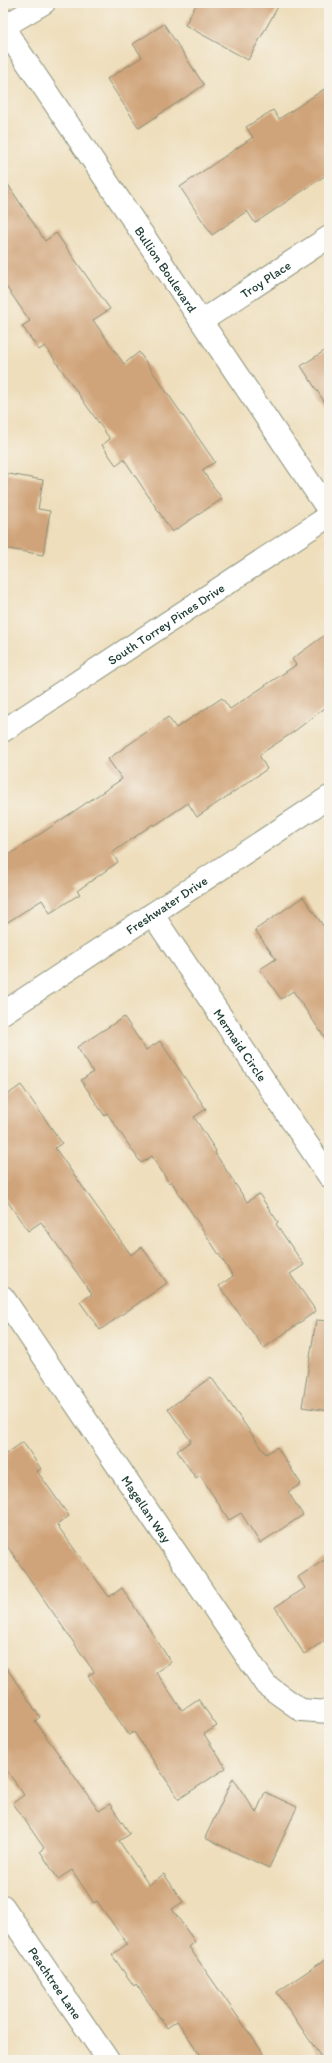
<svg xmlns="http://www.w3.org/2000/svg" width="332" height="2063" font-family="Itim,sans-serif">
<rect width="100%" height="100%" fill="#f7f3e8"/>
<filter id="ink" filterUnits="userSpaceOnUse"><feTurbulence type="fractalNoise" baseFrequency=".025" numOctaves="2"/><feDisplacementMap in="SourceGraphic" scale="8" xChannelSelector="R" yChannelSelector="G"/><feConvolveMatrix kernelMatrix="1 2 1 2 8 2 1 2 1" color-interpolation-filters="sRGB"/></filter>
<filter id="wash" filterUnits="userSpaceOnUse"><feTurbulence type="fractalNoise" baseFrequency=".012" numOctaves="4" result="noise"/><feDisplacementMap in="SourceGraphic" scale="16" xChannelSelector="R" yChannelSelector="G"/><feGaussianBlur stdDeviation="0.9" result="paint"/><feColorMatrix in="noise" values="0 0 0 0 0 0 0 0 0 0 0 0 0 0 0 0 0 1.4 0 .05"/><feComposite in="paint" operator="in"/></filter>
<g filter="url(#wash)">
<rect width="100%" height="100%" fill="#eedebc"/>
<g id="blocks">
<g fill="#d0a47a">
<path d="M 197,3 L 280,3 L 248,60 L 185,25 Z"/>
<path d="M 164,24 L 204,85 L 139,128 L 107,79 L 142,57 L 133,44 Z"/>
<path d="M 329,86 L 329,173 L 255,223 L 247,211 L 212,235 L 180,187 L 253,137 L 246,127 L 273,110 L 279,119 Z"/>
<path d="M 3,177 L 45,241 L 56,233 L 110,309 L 93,320 L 124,364 L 139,352 L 215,462 L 202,470 L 222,499 L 172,532 L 124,459 L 116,465 L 102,445 L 110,439 L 45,346 L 39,350 L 22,326 L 30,321 L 3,282 Z"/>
<path d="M 329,348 L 329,409 L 301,366 Z"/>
<path d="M 3,473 L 43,480 L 38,509 L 50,511 L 43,555 L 3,548 Z"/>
<path d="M 329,632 L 329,705 L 292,733 L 259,755 L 267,769 L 197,817 L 188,803 L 154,826 L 153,824 L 112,853 L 118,862 L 77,891 L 80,894 L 50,913 L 42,900 L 3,925 L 3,859 L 122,779 L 108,759 L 168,717 L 176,728 L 222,698 L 230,709 L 296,665 L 292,659 Z"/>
<path d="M 303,897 L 329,934 L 329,1044 L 293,991 L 281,999 L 260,969 L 276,959 L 255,930 Z"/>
<path d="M 124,1017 L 146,1050 L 160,1041 L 206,1109 L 194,1117 L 216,1151 L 215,1153 L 247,1202 L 259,1194 L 278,1222 L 276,1224 L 304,1265 L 290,1274 L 316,1311 L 264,1348 L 219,1286 L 233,1276 L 171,1181 L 169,1183 L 152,1156 L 141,1163 L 107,1113 L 104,1115 L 81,1080 L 93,1072 L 77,1047 Z"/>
<path d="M 21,1085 L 62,1143 L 55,1148 L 131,1255 L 142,1247 L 167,1283 L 100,1330 L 80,1302 L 92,1294 L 65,1256 L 41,1222 L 28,1231 L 3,1195 L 3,1098 Z"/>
<path d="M 316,1320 L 329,1321 L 329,1411 L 302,1407 Z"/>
<path d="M 211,1377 L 266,1454 L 277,1447 L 301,1484 L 288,1492 L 303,1515 L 260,1543 L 241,1513 L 229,1520 L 200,1475 L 196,1478 L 177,1451 L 191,1441 L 168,1409 Z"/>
<path d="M 23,1442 L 41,1469 L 37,1471 L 69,1516 L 57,1525 L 109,1597 L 122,1588 L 171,1662 L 156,1672 L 182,1710 L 198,1699 L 217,1726 L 204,1734 L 226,1768 L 179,1799 L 134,1732 L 129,1735 L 88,1676 L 94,1672 L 3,1540 L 3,1456 Z"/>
<path d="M 329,1557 L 329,1638 L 304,1654 L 275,1607 L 305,1588 L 298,1577 Z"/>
<path d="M 3,1663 L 40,1717 L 35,1721 L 99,1811 L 110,1804 L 130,1834 L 119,1841 L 149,1885 L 164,1874 L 183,1902 L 172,1909 L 195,1942 L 189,1947 L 268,2060 L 204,2060 L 177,2021 L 167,2028 L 136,1984 L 134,1986 L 112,1955 L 127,1944 L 97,1901 L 94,1903 L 72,1870 L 58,1879 L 40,1851 L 44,1848 L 13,1803 L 24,1795 L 3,1765 Z"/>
<path d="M 233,1778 L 256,1813 L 265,1792 L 297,1807 L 269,1868 L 205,1838 Z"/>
<path d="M 329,1957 L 329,2060 L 323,2060 L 277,1992 Z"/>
</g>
</g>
</g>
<g filter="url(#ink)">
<use href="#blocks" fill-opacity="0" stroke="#868e78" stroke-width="1"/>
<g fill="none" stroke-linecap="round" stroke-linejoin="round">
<g stroke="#868e78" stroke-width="24">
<g id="minor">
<path id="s1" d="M 3,27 L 329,511"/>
<path d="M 3,27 L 44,3"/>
<path id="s2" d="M 202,321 L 329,237"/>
<path id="s3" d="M 152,914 L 329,1176"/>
<path id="s4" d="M 3,1013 L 329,797"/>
<path id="s5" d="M 3,1297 L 266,1685 L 301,1710 L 329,1712"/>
<path id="s6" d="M 3,1906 L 108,2060"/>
</g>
</g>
<g stroke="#868e78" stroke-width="24">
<g id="major">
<path id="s7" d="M 3,731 L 329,516"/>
</g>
</g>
<use href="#minor" stroke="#fff" stroke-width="22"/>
<use href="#major" stroke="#fff" stroke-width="22"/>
</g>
</g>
<g text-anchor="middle" stroke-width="3.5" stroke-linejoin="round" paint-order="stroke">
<g font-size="13" fill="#1f3d34" stroke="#f7f3e8">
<text dy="5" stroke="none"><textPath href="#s1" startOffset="292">Bullion Boulevard</textPath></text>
<text dy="5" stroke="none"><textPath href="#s2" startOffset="76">Troy Place</textPath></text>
<text dy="5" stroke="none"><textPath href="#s7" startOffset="195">South Torrey Pines Drive</textPath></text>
<text dy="5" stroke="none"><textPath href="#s4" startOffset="196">Freshwater Drive</textPath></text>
<text dy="5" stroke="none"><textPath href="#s3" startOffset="158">Mermaid Circle</textPath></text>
<text dy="5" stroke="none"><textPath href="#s5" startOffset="256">Magellan Way</textPath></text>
<text dy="5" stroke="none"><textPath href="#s6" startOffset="93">Peachtree Lane</textPath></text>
</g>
</g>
<rect width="332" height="2063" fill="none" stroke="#f7f3e8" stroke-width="16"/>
</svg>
